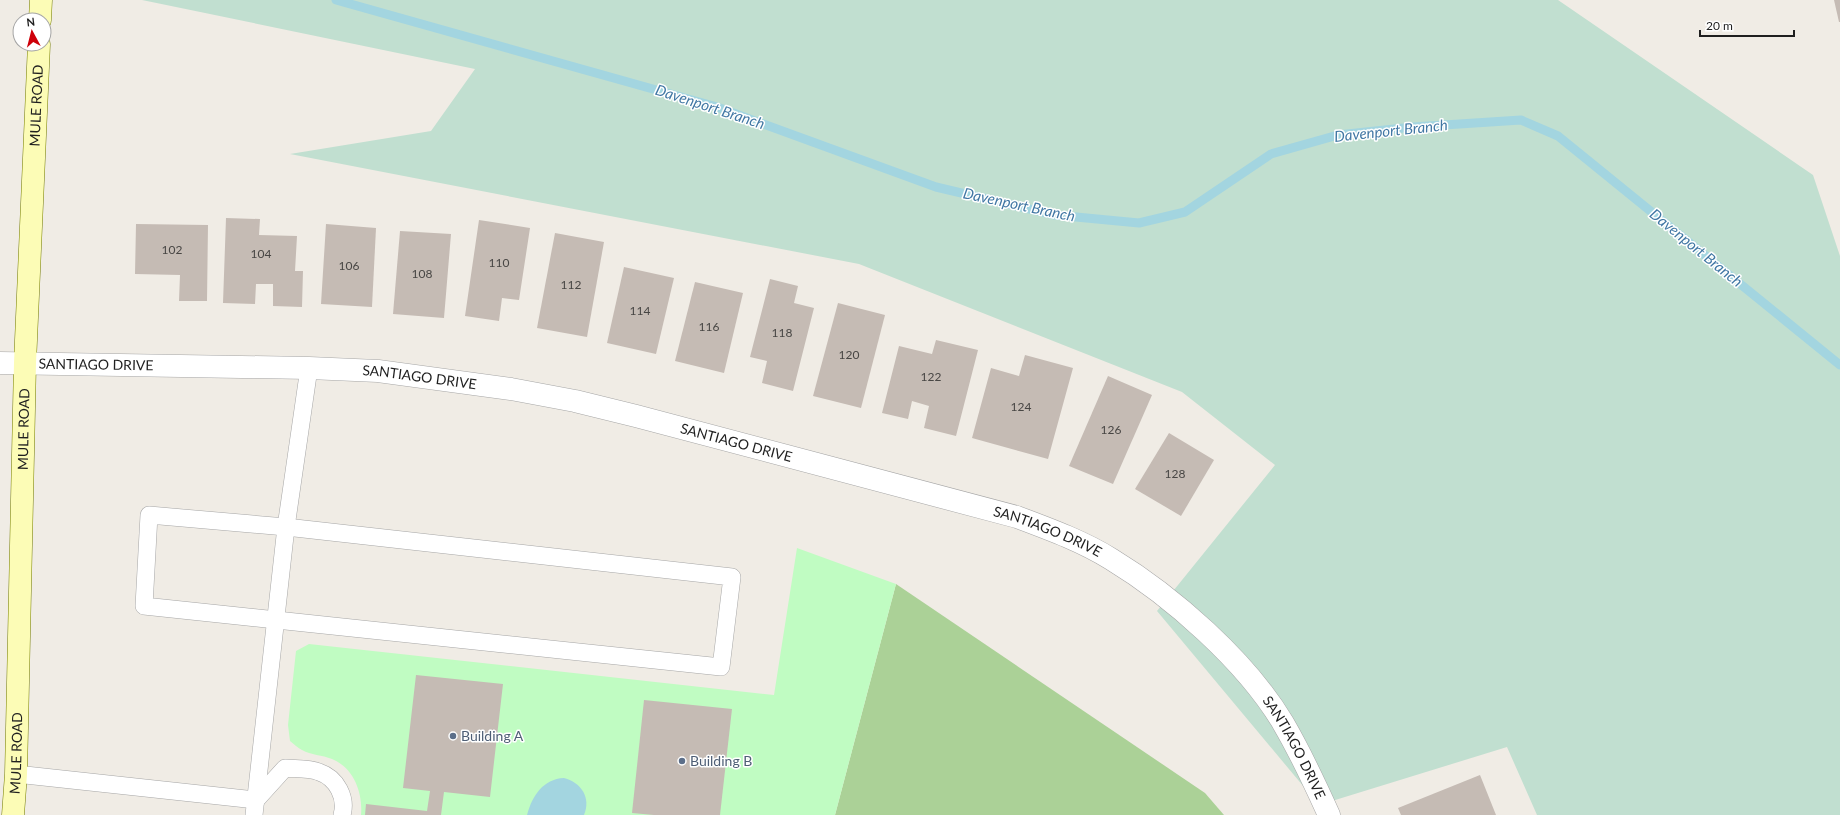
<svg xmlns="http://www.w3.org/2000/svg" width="1840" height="815" font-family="Lato,sans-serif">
<rect width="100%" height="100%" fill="#f0ece5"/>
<path fill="#abd197" d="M 896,584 L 1205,793 L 1224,815 L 835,815 Z"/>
<path fill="#c1dfd0" d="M 142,0 L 1558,0 L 1813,175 L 1840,256 L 1840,815 L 1537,815 L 1507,747 L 1319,805 L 1157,611 L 1275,465 L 1182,392 L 859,264 L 290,154 L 431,131 L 475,69 Z"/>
<path fill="#c0fcc2" d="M 797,548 L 896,584 L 835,815 L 361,815 C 363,793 354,768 332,759 C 322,755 311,755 302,750 C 298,748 294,744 290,741 L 288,725 L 296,651 L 309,644 L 774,695 Z"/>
<path fill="#a3d5e0" d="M 564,778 C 582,783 591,798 584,815 L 527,815 C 532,796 543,779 564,778 Z"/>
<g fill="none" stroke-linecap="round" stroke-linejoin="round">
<path stroke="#a3d5e0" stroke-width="9" d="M 336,0 L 717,107 L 936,187 L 1055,215 L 1139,223 L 1185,212 L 1271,154 L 1338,135 L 1413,127 L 1521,120 L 1558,136 L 1840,365"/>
</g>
<g fill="#c5bbb4">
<path d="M 1834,0 L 1840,0 L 1840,22 L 1839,22 Z"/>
<path d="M 226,218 L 260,219 L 259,235 L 297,236 L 295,271 L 303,271 L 302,307 L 273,306 L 273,284 L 256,284 L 255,304 L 223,303 Z"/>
<path d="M 479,220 L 530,228 L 519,300 L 502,298 L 499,321 L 465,316 Z"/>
<path d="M 136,224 L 208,225 L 207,301 L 179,301 L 180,275 L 135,274 Z"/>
<path d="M 326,224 L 376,228 L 372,307 L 321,304 Z"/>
<path d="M 400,231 L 451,234 L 444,318 L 393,314 Z"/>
<path d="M 555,233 L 604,242 L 587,337 L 537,328 Z"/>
<path d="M 624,267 L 674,278 L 656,354 L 607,343 Z"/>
<path d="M 770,279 L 798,286 L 794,303 L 814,308 L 793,391 L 762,383 L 767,361 L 750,357 Z"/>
<path d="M 695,282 L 743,293 L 724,373 L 675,361 Z"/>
<path d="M 838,303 L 885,315 L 861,408 L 813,396 Z"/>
<path d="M 936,340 L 978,350 L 956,436 L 924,428 L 929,406 L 912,401 L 908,419 L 882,413 L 899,346 L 932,354 Z"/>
<path d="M 1025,355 L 1073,368 L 1048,459 L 972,438 L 991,368 L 1019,376 Z"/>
<path d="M 1108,376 L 1152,395 L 1113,484 L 1069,466 Z"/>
<path d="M 1169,433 L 1214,460 L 1181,516 L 1135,489 Z"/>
<path d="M 416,675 L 503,684 L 490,797 L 444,792 L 441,815 L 365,815 L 366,804 L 427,811 L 430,791 L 403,788 Z"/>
<path d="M 644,700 L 732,709 L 720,815 L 654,815 L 632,813 Z"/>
<path d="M 1480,775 L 1496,815 L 1401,815 L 1398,808 Z"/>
</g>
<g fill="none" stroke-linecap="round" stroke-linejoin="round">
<g stroke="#a6a6a6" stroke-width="18">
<g id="lane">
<path d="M 149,515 L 286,527 L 732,577 L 721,667 L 144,606 Z"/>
<path d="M 16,774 L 256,800"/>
<path d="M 256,800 L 285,768 C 296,769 309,768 319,772 C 337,778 347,798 342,815"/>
<path d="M 254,815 L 286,527 L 309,368"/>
</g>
</g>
<g stroke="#a6a6a6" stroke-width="23">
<g id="street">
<path id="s1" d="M 0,363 L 309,368 L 378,371 L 511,389 L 575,401 L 636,416 L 1017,517 C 1049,529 1082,541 1111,559 C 1172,596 1246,661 1283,723 C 1300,752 1315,784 1329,815"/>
</g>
</g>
<g stroke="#747c00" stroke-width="23">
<g id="secondary">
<path d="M 40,20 L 41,0"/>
<path id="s2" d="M 13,815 L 16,774 L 25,363 L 39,44"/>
</g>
</g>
<use href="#lane" stroke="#fff" stroke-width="17"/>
<use href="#street" stroke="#fff" stroke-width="22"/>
<use href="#secondary" stroke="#fcfcb6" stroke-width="22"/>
</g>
<g fill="#5c6f8a" stroke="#fff" stroke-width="1.5">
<circle cx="453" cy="736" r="4"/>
<circle cx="682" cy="761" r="4"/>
</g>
<g text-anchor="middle" stroke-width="3" stroke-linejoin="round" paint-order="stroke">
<g font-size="12" fill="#484644">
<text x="172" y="254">102</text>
<text x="261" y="258">104</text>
<text x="499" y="267">110</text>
<text x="349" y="270">106</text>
<text x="422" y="278">108</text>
<text x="571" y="289">112</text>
<text x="640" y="315">114</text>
<text x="709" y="331">116</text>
<text x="782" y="337">118</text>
<text x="849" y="359">120</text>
<text x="931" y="381">122</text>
<text x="1021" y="411">124</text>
<text x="1111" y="434">126</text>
<text x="1175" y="478">128</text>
</g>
<g font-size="14" fill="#1f1f1f" stroke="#fff">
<text dy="5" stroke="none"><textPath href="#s2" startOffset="710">MULE ROAD</textPath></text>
<text dy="5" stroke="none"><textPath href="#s1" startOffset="96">SANTIAGO DRIVE</textPath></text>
<text dy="5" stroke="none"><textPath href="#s1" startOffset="420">SANTIAGO DRIVE</textPath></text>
<text dy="5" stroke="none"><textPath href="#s2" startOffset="386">MULE ROAD</textPath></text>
<text dy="5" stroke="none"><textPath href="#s1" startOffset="744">SANTIAGO DRIVE</textPath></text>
<text dy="5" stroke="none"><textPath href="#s1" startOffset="1068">SANTIAGO DRIVE</textPath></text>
<text dy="5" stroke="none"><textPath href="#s1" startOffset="1404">SANTIAGO DRIVE</textPath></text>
<text dy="5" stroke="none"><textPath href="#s2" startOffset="62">MULE ROAD</textPath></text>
</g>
<g font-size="14" fill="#4e5e75" stroke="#fff" text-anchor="start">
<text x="461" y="741">Building A</text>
<text x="690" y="766">Building B</text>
</g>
<g font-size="15" font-style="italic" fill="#4177a4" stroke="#fff">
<text transform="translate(710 107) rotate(18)" y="5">Davenport Branch</text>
<text transform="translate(1391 131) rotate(-6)" y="5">Davenport Branch</text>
<text transform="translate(1019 205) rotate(12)" y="5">Davenport Branch</text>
<text transform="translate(1696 248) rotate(39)" y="5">Davenport Branch</text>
</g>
</g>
<g transform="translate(32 32) rotate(353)"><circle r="19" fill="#ffffff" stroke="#a5a5a5"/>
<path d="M0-3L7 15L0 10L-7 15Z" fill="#ce000a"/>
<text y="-6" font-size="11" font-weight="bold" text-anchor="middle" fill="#1f1f1f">N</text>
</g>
<path d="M1700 30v6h94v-6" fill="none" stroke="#1f1f1f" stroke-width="2"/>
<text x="1706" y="30" font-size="12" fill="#1f1f1f" stroke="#ffffff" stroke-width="3" paint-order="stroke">20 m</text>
</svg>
